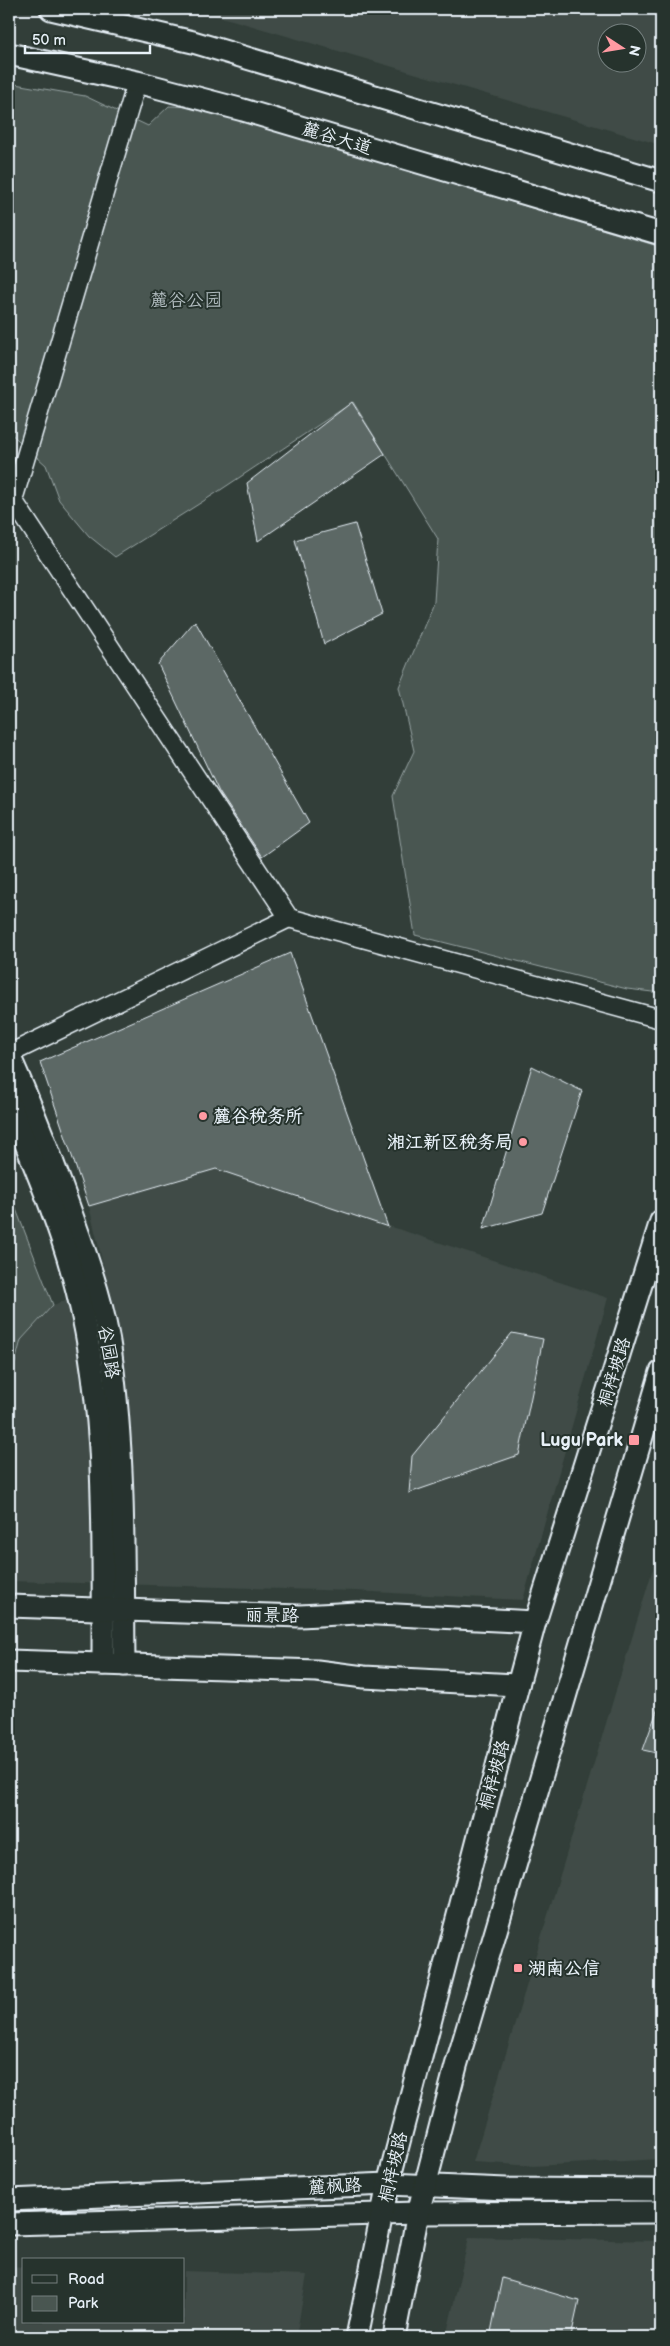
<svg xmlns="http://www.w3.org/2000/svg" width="670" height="2346" font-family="'Balsamiq Sans','LXGW WenKai TC',sans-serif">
<rect width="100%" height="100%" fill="#323e39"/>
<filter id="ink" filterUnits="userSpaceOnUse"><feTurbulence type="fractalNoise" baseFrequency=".02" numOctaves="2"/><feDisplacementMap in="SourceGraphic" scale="10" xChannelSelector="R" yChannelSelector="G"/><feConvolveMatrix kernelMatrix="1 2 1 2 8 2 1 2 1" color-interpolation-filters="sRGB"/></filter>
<g filter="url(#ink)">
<g fill="#3f4b46" fill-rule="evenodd">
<path d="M 189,9 L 661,9 L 661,145 L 232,20 ZM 608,32 L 638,32 L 638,62 L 608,62 Z"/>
<path d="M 216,1169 L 608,1298 L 523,1600 L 355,1591 L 9,1581 L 9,1385 L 21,1340 L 53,1305 L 108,1286 L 89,1206 Z"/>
<path d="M 661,1542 L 661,2159 L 533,2166 L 473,2162 Z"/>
<path d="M 469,2237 L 661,2241 L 661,2337 L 446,2337 Z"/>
<path d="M 9,2266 L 24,2267 L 24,2322 L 184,2322 L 184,2271 L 307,2275 L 296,2337 L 9,2337 Z"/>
</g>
<g fill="#495651" stroke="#98a4a4">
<path d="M 9,83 L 85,96 L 148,126 L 169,106 L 197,107 L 661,247 L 661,993 L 627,989 L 415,935 L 393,796 L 414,751 L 399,687 L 434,602 L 438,539 L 353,402 L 213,495 L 115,557 L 89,536 L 59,500 L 46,465 L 9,432 Z"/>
<path d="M 9,1191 L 53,1305 L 21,1340 L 9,1385 Z"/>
</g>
<g fill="#5c6865" stroke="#e8f1f8">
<path d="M 352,402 L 385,454 L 258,541 L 247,483 Z"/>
<path d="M 355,524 L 382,614 L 324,644 L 295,540 Z"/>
<path d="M 195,621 L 309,823 L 262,857 L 219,792 L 158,664 Z"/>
<path d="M 290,953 L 388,1227 L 216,1169 L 89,1206 L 40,1062 Z"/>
<path d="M 532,1066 L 582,1091 L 542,1213 L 483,1229 Z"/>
<path d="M 512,1333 L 543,1339 L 519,1455 L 409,1493 L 412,1456 Z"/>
<path d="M 659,1705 L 661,1706 L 661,1754 L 643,1750 Z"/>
<path d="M 502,2278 L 579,2301 L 571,2337 L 490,2337 Z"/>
</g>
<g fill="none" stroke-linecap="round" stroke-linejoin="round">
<g stroke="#e8f1f8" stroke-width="21">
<g id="minor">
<path d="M 137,82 L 13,500 L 289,918 L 661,1019"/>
<path d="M 9,1054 L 289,918"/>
</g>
</g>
<g stroke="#e8f1f8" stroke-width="25">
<g id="major">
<path d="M 51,9 L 193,42 L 661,181"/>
<path d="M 9,54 L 137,82 L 243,110 L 661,234"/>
<path d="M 9,1055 C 34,1111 56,1169 76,1227 C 91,1269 105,1311 111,1355 C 125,1457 123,1563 124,1665"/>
<path d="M 9,1102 C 31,1158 56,1214 72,1272 C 108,1399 103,1534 103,1664"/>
<path d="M 9,1606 L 300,1616 L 357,1613 L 535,1622"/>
<path d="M 9,1661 L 317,1671 L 364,1677 L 518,1685"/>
<path d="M 9,2200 L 388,2184 L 506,2189 L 661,2190"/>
<path d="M 9,2224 L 418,2213 L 661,2212"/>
<path d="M 357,2337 L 388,2184 L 518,1685 L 535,1622 L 661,1221"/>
<path d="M 394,2337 L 418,2213 L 456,2066 L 661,1372"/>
</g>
</g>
<use href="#minor" stroke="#26332d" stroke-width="18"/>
<use href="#major" stroke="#26332d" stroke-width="21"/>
</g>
</g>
<g fill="#ff9aa2" stroke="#26332d" stroke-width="2">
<circle cx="203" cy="1116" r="5"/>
<circle cx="523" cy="1142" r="5"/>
<rect x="628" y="1434" width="12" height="12" rx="2.5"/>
<rect x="513" y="1963" width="10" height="10" rx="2.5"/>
</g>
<g text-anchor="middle" stroke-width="4" stroke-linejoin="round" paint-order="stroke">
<g font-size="18" fill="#e8f1f8" stroke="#26332d">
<text transform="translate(337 138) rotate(17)" y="6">麓谷大道</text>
<text transform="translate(109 1352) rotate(81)" y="6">谷园路</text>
<text transform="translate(614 1372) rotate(-73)" y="6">桐梓坡路</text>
<text transform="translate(272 1615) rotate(1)" y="6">丽景路</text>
<text transform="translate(494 1775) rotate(-75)" y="6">桐梓坡路</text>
<text transform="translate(393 2167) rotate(-77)" y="6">桐梓坡路</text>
<text transform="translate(335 2186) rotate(-3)" y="6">麓枫路</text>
</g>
<g font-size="18" fill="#b0bbbe" stroke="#26332d">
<text x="186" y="306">麓谷公园</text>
</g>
<g font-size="18" font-weight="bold" fill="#e8f1f8" stroke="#26332d" text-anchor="start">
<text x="213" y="1122">麓谷税务所</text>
<text x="513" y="1148" text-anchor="end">湘江新区税务局</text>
<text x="623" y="1446" text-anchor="end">Lugu Park</text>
<text x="528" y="1974">湖南公信</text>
</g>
</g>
<rect width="670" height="2346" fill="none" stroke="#26332d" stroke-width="30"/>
<rect x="15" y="15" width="640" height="2316" fill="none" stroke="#e8f1f8" stroke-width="2" filter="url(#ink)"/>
<rect x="22" y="2258" width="162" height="65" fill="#26332d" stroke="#747f7e"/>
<rect x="32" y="2275" width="25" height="8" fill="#26332d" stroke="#747f7e"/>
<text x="68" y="2284" font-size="15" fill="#e8f1f8">Road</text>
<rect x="32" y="2296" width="25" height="15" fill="#495651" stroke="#747f7e"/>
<text x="68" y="2308" font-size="15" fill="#e8f1f8">Park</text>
<g transform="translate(622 48) rotate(102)"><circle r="24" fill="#26332d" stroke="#747f7e"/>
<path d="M0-4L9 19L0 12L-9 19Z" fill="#ff9aa2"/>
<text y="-8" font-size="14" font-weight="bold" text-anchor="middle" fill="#e8f1f8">N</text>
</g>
<path d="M25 45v8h125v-8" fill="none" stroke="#e8f1f8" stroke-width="2.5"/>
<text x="32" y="45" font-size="15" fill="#e8f1f8" stroke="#26332d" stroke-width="4" paint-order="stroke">50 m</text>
</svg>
